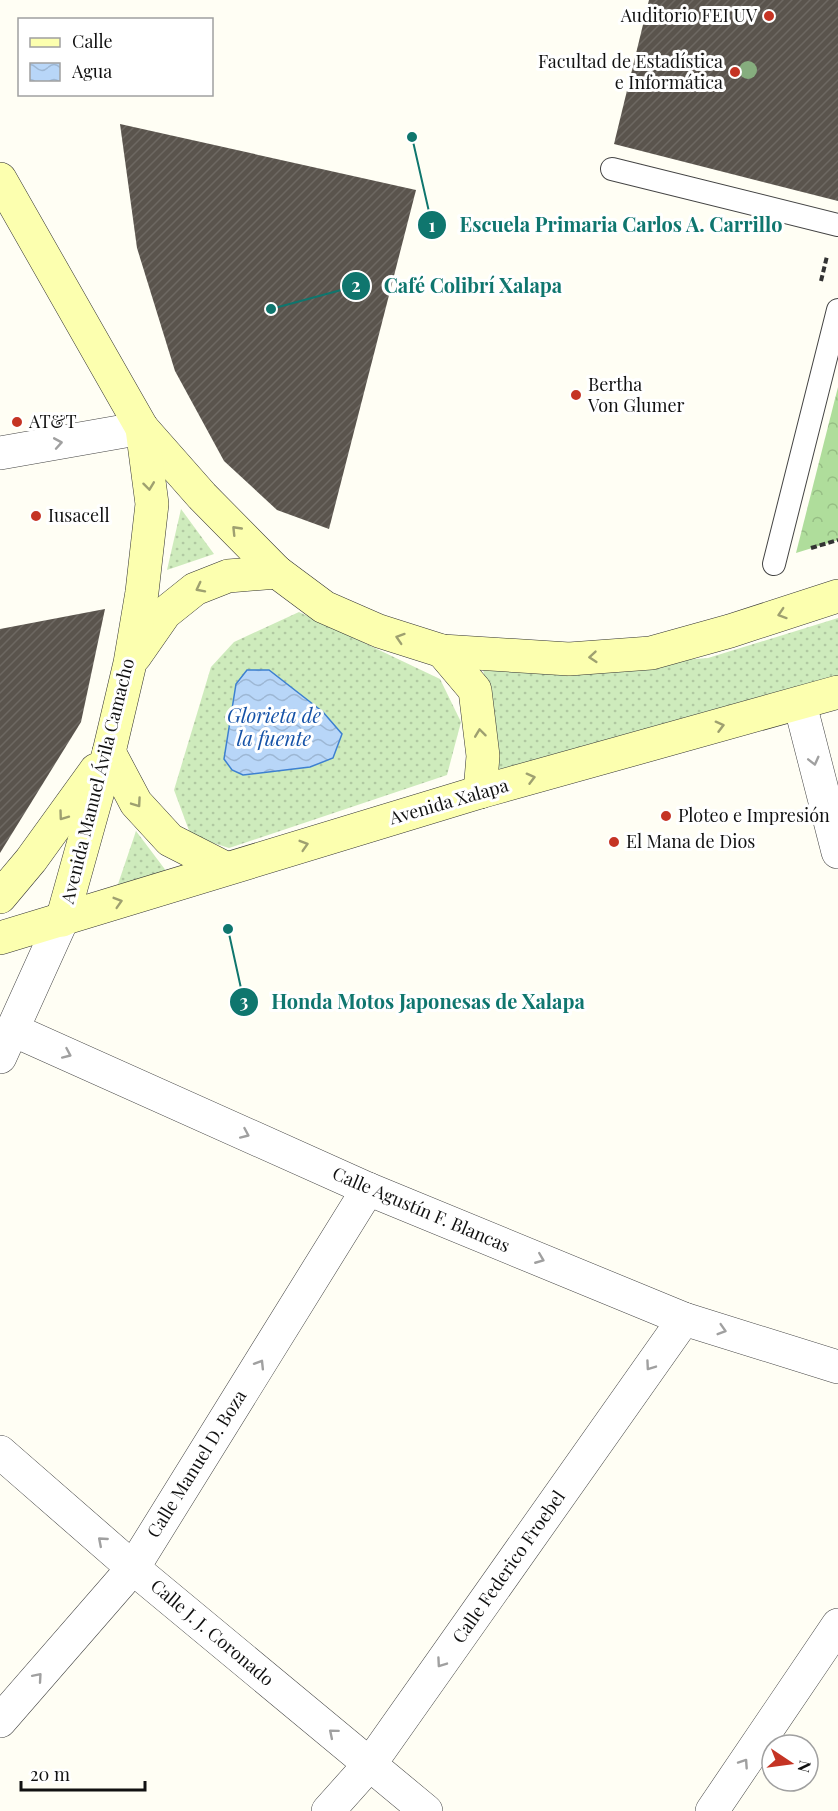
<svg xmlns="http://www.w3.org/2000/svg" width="838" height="1811" font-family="'Playfair Display',serif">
<defs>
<pattern id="grass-dots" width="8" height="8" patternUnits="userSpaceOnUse" patternTransform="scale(1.5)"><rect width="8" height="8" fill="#ceebbc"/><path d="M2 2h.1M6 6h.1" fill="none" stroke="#b0c8a1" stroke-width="1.8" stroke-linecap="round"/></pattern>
<pattern id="forest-crowns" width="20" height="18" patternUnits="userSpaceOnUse" patternTransform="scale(1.5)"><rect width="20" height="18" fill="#afdd9b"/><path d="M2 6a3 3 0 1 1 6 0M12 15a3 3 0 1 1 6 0" fill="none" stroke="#96bd84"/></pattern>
<pattern id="water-waves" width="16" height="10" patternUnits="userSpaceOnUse" patternTransform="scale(1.5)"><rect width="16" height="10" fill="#b8d6f8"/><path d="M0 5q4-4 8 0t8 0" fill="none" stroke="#9db7d4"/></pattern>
<pattern id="building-hatch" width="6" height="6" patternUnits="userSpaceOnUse" patternTransform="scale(1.5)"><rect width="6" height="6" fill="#5a544d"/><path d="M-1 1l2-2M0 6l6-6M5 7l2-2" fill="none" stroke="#6d6862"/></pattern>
</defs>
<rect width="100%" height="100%" fill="#fffef4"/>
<g fill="url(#grass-dots)">
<path d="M 181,509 L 214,554 L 167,570 Z"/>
<path d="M 299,612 L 440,679 L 461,722 L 447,775 L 229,848 L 191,836 L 174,790 L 211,667 L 234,642 Z"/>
<path d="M 838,618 L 838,675 L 703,717 L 500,775 L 483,669 L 608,666 L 708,658 Z"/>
<path d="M 136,831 L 170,876 L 115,893 Z"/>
</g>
<path fill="url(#forest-crowns)" d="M 838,387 L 838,540 L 796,553 Z"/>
<path fill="url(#water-waves)" stroke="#3d80d0" stroke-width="1.5" d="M 247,670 L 269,670 L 323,712 L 342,734 L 333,758 L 310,767 L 243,775 L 232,770 L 224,759 L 236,684 Z"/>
<g fill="url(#building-hatch)">
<path d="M 649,0 L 838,0 L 838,201 L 614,144 Z"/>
<path d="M 120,124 L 416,190 L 329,529 L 277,510 L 224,461 L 175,371 L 137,248 Z"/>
<path d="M 105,609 L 81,722 L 0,853 L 0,629 Z"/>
</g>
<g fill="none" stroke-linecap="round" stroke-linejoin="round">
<g stroke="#444" stroke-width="24">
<g id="lane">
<path d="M 612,169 L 838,225"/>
<path d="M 774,564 L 838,310"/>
</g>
</g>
<g stroke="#444" stroke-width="34">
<g id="street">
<path d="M 0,453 L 142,428"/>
<path d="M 800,704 L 838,852"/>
<path d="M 13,1030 L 368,1189 L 684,1319 L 838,1367"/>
<path d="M 0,1057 L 62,920"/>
<path d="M 0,1452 L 133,1568 L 426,1811"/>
<path d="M 0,1721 L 133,1568 L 368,1189"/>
<path d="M 328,1811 L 370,1764 L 684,1319"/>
<path d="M 712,1811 L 838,1625"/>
</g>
</g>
<g stroke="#333" stroke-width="34">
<g id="secondary">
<path d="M 0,179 L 142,428 L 202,496 L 277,572 L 324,607 L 379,631 L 442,651 L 569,659 L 651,653 L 730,631 L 838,596"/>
<path d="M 442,651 L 475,690 L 483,756 L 480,792"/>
<path d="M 135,656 L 165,613 L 195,589 L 228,576 L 277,572"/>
<path d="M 109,752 L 136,803 L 170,840 L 225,868"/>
<path d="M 0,897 L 31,860 L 96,770"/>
<path d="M 62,920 L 109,752 L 130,663 L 142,592 L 152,504 L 142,428"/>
<path d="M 0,938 L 480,792 L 838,692"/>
</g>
</g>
<g stroke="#333" stroke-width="4" stroke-dasharray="6 3" stroke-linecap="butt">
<path d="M 821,281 L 827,256"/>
<path d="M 811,548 L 838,540"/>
</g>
<use href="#lane" stroke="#fff" stroke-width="22"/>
<use href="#street" stroke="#fff" stroke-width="33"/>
<use href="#secondary" stroke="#fcffaf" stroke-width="33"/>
</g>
<circle fill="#86ad7e" cx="748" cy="70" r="9"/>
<defs><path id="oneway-chevron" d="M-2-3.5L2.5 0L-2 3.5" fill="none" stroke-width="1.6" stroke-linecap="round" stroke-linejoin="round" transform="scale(1.5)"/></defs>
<g stroke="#a0a0a0">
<use href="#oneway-chevron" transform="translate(58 443) rotate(-10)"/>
<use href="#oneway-chevron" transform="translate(814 761) rotate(76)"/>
<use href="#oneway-chevron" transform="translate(67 1054) rotate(24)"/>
<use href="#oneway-chevron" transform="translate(245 1134) rotate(24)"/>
<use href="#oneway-chevron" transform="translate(540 1259) rotate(22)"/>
<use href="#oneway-chevron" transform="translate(722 1330) rotate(17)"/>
<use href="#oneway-chevron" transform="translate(260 1364) rotate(-58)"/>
<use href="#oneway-chevron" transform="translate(650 1366) rotate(125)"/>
<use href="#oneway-chevron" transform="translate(102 1541) rotate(-139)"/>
<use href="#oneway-chevron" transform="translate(441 1663) rotate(125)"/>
<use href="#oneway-chevron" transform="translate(38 1677) rotate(-49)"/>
<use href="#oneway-chevron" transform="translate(333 1733) rotate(-140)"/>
<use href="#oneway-chevron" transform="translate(744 1763) rotate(-56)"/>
</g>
<g stroke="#9ea070">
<use href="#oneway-chevron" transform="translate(149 486) rotate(83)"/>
<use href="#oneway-chevron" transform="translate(236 530) rotate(-134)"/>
<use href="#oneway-chevron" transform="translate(200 588) rotate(153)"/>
<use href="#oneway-chevron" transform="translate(782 614) rotate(162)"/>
<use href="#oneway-chevron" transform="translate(400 638) rotate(-162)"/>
<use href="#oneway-chevron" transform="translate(593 657) rotate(175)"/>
<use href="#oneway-chevron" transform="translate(720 726) rotate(-15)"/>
<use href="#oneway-chevron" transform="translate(480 733) rotate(-97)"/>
<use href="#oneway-chevron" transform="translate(531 778) rotate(-15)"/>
<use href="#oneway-chevron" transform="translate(137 803) rotate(55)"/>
<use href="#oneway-chevron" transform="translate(63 816) rotate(126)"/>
<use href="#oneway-chevron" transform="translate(304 845) rotate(-17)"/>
<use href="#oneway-chevron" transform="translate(118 902) rotate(-17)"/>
</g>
<g fill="#c53424" stroke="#fff" stroke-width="2">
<circle cx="769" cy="16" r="6"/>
<circle cx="735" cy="72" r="6"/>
<circle cx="576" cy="395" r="6"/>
<circle cx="17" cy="422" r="6"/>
<circle cx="36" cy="516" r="6"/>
<circle cx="666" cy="816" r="6"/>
<circle cx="614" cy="842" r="6"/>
</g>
<g text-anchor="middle" stroke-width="6" stroke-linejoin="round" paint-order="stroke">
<g font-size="18" fill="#111" stroke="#fff" text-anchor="start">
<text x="757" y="22" text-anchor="end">Auditorio FEI UV</text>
<text x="723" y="68" text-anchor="end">Facultad de Estadística<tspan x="723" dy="21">e Informática</tspan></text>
<text x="588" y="391">Bertha<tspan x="588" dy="21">Von Glumer</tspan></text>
<text x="29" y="428">AT&amp;T</text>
<text x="48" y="522">Iusacell</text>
<text x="678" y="822">Ploteo e Impresión</text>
<text x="626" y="848">El Mana de Dios</text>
</g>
<g font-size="18" fill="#111" stroke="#fff">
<text transform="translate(98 781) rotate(-76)" y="6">Avenida Manuel Ávila Camacho</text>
<text transform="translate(449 802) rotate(-16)" y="6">Avenida Xalapa</text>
<text transform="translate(421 1210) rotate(23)" y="6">Calle Agustín F. Blancas</text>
<text transform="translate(197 1464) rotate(-58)" y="6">Calle Manuel D. Boza</text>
<text transform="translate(509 1567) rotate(-55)" y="6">Calle Federico Froebel</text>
<text transform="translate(212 1633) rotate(40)" y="6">Calle J. J. Coronado</text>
</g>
<g font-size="20" font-style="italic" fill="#1552a7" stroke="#fff">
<text x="274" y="723">Glorieta de<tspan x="274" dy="23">la fuente</tspan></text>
</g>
</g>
<path fill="none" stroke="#0f766e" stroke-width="2" d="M412 137L432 225M271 309L356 286M228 929L244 1002"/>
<g fill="#0f766e" stroke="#fff" stroke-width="2">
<circle cx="412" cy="137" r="6"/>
<circle cx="271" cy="309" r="6"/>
<circle cx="228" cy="929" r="6"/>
<circle cx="432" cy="225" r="15"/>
<circle cx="356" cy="286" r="15"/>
<circle cx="244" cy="1002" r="15"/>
</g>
<g font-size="18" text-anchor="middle" font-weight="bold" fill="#fff">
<text x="432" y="232">1</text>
<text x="356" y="292">2</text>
<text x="244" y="1008">3</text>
</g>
<g font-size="20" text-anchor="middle" font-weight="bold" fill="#0f766e" stroke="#fff" stroke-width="6" stroke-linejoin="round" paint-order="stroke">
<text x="621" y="232">Escuela Primaria Carlos A. Carrillo</text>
<text x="473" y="293">Café Colibrí Xalapa</text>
<text x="428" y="1009">Honda Motos Japonesas de Xalapa</text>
</g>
<rect x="18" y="18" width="195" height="78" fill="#ffffff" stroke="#a0a0a0" stroke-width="1.5"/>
<rect x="30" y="38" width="30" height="9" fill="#fcffaf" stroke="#a0a0a0" stroke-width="1.5"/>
<text x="72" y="48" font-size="18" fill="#111111">Calle</text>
<rect x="30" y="63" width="30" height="18" fill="url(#water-waves)" stroke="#a0a0a0" stroke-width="1.5"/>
<text x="72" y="78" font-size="18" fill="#111111">Agua</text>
<g transform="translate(790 1763) rotate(103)"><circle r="28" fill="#ffffff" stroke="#a0a0a0" stroke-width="1.5"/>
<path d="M0-4.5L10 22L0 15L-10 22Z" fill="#c53424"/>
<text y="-9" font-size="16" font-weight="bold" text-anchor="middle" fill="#111111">N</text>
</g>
<path d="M21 1781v9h124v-9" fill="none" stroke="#111111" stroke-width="3"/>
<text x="30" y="1781" font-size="18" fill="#111111" stroke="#ffffff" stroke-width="4.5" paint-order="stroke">20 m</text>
</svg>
